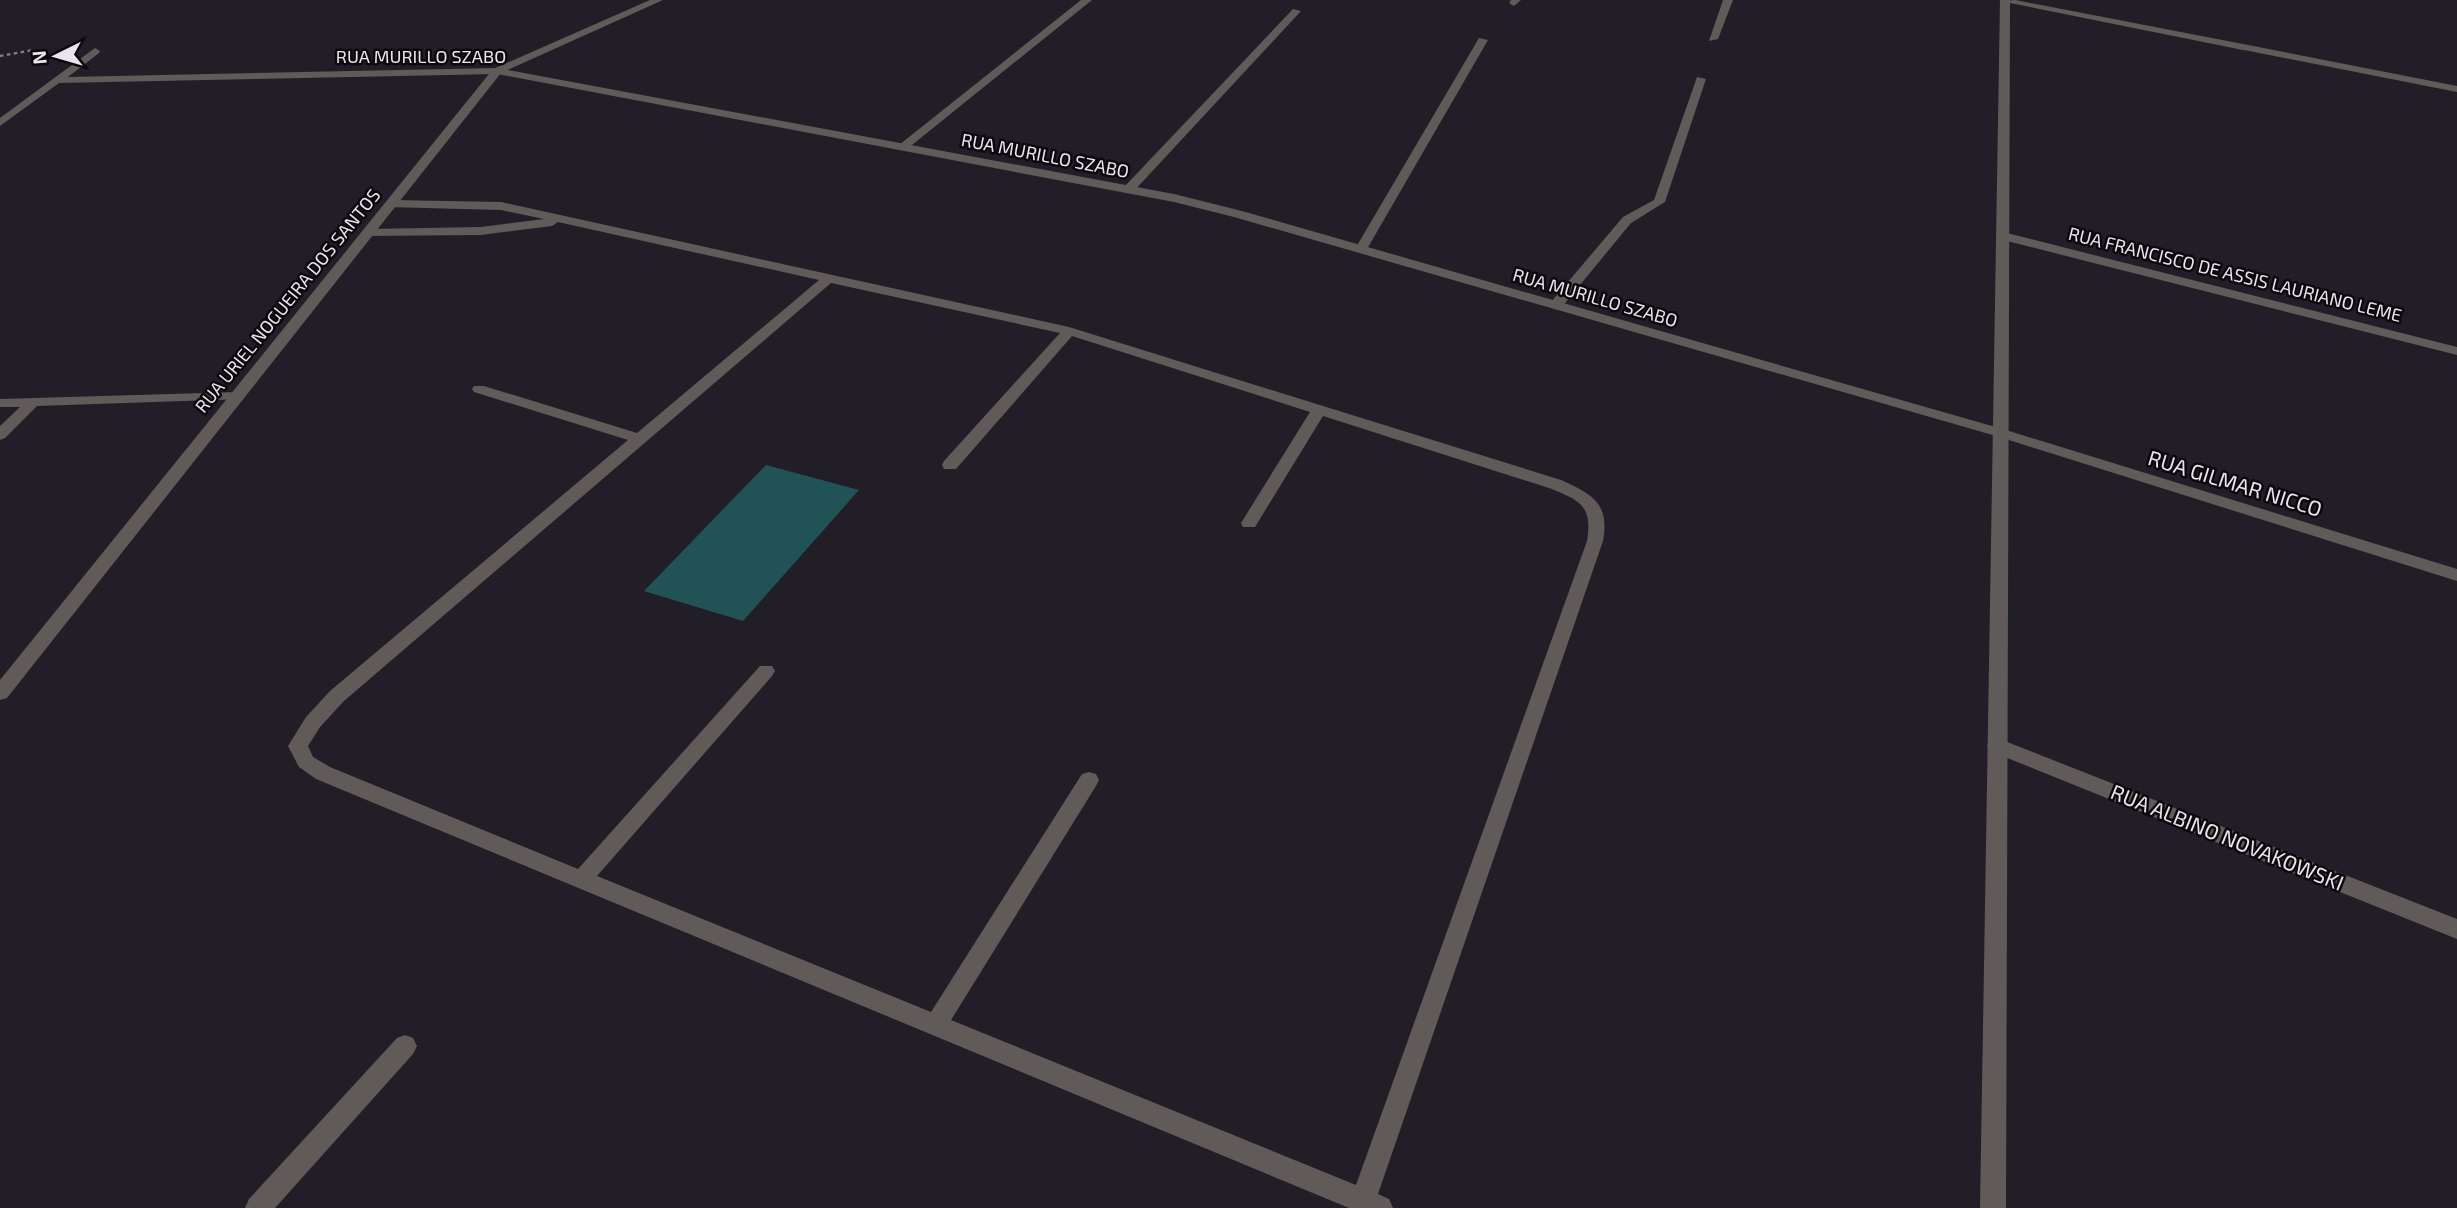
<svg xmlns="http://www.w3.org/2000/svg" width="2457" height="1208" font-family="'Exo 2',sans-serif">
<rect width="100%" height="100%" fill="#221e28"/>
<path fill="#215356" d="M 766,465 L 859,490 L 743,621 L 644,591 Z"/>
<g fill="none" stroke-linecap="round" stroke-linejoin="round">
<path stroke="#807d85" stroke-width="2.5" stroke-dasharray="3.5 3.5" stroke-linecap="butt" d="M 0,56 L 33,50"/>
<g fill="#605a58" fill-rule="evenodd">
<path d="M 1081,0 L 1092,0 L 907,149 L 899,149 L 899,145 Z"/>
<path d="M 1511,0 L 1521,0 L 1514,6 L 1509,3 Z"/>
<path d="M 1723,0 L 1733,0 L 1718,39 L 1709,41 Z"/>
<path d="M 1293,9 L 1301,11 L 1133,192 L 1125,192 L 1125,186 Z"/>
<path d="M 1479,38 L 1488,40 L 1367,249 L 1366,252 L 1356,252 L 1355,249 Z"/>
<path d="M 2243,44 L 2457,86 L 2457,92 L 2239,49 L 2238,47 Z"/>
<path d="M 1697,77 L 1706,79 L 1665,202 L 1631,223 L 1561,308 L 1551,308 L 1551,302 L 1623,217 L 1654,200 Z"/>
<path d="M 238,392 L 245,396 L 243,399 L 37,406 L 5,438 L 0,440 L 0,426 L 20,407 L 0,407 L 0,399 Z"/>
<path d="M 405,1035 L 413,1038 L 417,1046 L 413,1054 L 275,1208 L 245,1208 L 249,1199 L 397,1038 Z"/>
</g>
<g fill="#605a58" fill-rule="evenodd">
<path d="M 2015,0 L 2243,44 L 2248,47 L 2243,50 L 2000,1 Z"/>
<path d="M 95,48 L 100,51 L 99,53 L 68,77 L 497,68 L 1174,194 L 1242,211 L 2006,430 L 2457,569 L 2457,581 L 1996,436 L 1234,217 L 1174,202 L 497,74 L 59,83 L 0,126 L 0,118 Z"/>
<path d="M 391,200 L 501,202 L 1069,327 L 1561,480 C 1592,494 1610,503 1603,541 L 1378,1194 L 1389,1199 L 1393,1208 L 1349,1208 L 316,779 L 299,767 L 288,746 L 306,717 L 330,691 L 628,440 L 474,392 L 472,389 L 474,386 L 484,386 L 637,433 L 819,280 L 558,222 L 552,226 L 481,235 L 364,236 L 364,230 L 368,229 L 481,227 L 544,219 L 501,210 L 387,207 L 385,204 ZM 831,283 L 1060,333 L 944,461 L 942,465 L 944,469 L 956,469 L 1072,336 L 1310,412 L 1241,523 L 1243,527 L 1255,527 L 1323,416 L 1549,488 C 1579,500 1593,505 1587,541 L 1356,1185 L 951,1020 L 1096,786 L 1099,780 L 1096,774 L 1089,772 L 1082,774 L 931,1012 L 597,876 L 772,676 L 775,671 L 772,666 L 760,666 L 578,869 L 330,767 L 313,757 L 308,746 L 320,727 L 344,701 Z"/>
<path d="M 2003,232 L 2457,347 L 2457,355 L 1999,239 L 1997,236 Z"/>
<path d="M 1997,738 L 2457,919 L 2457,939 L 1990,751 L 1987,746 L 1990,741 Z"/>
</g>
<g fill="#605a58" fill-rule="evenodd">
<path d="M 650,0 L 663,0 L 501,73 L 7,698 L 0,700 L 0,680 L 493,69 Z"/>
<path d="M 2000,0 L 2010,0 L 2006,1208 L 1980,1208 Z"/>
</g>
</g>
<g text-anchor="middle" stroke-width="5" stroke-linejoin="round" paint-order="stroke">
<g font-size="18" fill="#e8e5ec" stroke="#0b090d">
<text x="421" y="63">RUA MURILLO SZABO</text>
<text transform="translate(1045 156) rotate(11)" y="6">RUA MURILLO SZABO</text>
<text transform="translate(2235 275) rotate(14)" y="6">RUA FRANCISCO DE ASSIS LAURIANO LEME</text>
<text transform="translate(1595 298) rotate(16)" y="6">RUA MURILLO SZABO</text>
<text transform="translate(288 301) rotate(-51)" y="6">RUA URIEL NOGUEIRA DOS SANTOS</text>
</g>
<g font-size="21" fill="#e8e5ec" stroke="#0b090d">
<text transform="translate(2235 484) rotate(17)" y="7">RUA GILMAR NICCO</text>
<text transform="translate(2227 838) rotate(22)" y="7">RUA ALBINO NOVAKOWSKI</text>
</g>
</g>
<g transform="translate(56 56) rotate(265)" stroke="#0b090d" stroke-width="5" paint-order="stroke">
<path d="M0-5L12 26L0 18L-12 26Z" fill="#e8e5ec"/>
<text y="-10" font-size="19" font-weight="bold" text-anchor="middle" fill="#e8e5ec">N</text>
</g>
</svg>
